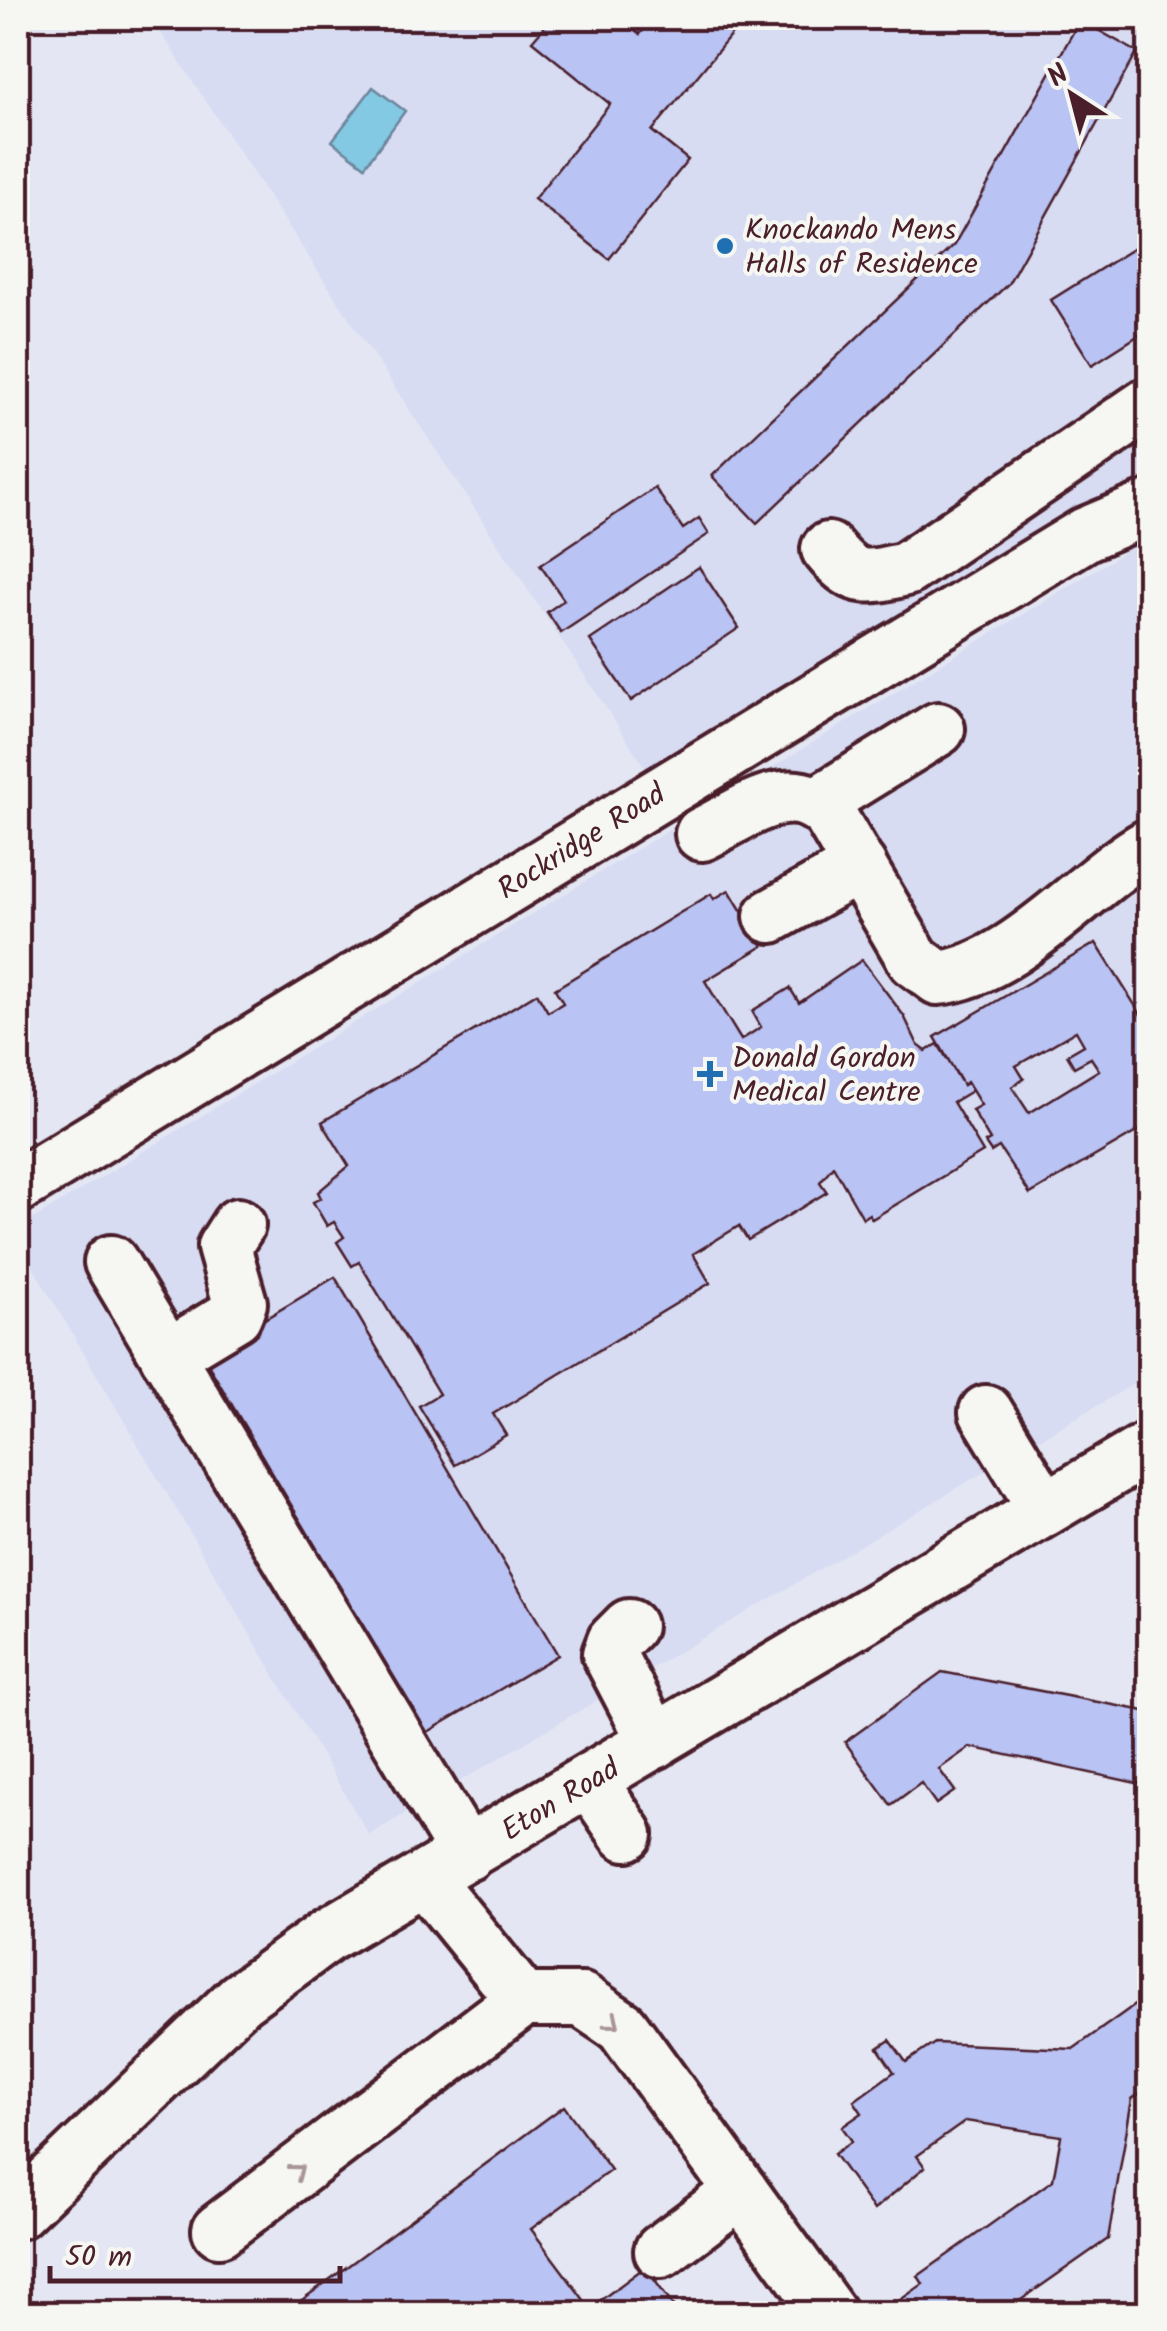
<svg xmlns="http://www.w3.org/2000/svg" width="1167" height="2331" font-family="Kalam,sans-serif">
<rect width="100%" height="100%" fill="#e4e7f3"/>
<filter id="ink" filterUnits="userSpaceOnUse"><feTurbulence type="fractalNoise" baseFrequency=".01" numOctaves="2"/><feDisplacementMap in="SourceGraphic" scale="20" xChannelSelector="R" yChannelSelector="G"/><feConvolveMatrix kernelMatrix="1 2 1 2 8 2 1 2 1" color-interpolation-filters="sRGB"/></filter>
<g filter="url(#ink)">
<g fill="#d7dcf3">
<path d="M 151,18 L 1149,18 L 1149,475 L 1113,508 L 656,784 Z"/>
<path d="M 1149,537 L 1149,1375 L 369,1835 L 18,1242 L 18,1228 Z"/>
</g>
<path fill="#83c9e4" stroke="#6c859a" stroke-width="2.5" d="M 373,87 L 405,111 L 365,166 L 332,141 Z"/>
<g fill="#b9c3f4" stroke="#4a1f2b" stroke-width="2.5" fill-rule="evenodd">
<path d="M 552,18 L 619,18 L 640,34 L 654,18 L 745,18 L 652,131 L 688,160 L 609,259 L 534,199 L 610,104 L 532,41 Z"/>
<path d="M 1080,20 L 1137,52 L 1008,284 L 757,523 L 712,476 L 954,245 Z"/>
<path d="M 1150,238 L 1150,328 L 1092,365 L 1051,300 Z"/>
<path d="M 655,488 L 683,529 L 699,518 L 709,534 L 561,633 L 547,612 L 564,600 L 540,565 Z"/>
<path d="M 699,567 L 739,628 L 631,701 L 590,640 Z"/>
<path d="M 729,890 L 763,946 L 705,981 L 741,1040 L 761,1027 L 752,1011 L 790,988 L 799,1003 L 862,960 L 904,1016 L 918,1045 L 926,1051 L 938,1044 L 963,1085 L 967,1082 L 973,1090 L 953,1102 L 983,1152 L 872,1219 L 869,1214 L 863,1218 L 833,1166 L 820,1182 L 827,1192 L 748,1240 L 739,1226 L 693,1254 L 710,1283 L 493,1414 L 506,1435 L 455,1465 L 419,1406 L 439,1394 L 359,1262 L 352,1266 L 337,1242 L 344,1237 L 334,1222 L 327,1226 L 313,1202 L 321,1198 L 318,1192 L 349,1166 L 322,1122 L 537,993 L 548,1012 L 563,1003 L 555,989 L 711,894 L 714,899 Z"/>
<path d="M 1096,943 L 1150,1029 L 1150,1124 L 1030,1194 L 999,1147 L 991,1152 L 985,1143 L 990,1140 L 972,1110 L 981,1105 L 967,1082 L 963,1085 L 935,1037 ZM 1076,1031 L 1084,1045 L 1067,1055 L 1074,1067 L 1091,1058 L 1099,1070 L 1029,1113 L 1012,1087 L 1024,1079 L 1016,1066 Z"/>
<path d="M 335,1277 L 558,1655 L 426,1733 L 203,1356 Z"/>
<path d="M 942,1672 L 1150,1712 L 1150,1786 L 970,1747 L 939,1769 L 955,1791 L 936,1804 L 921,1783 L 891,1805 L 845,1742 Z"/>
<path d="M 1150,1994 L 1150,2086 L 1132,2099 L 1108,2239 L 1018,2302 L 1026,2314 L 899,2314 L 902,2311 L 896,2303 L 923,2284 L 918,2276 L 1053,2180 L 1061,2136 L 966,2121 L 917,2156 L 925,2167 L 874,2210 L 834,2154 L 852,2141 L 842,2127 L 862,2113 L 854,2101 L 894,2072 L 878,2048 L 890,2040 L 906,2062 L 935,2043 L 1073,2049 Z"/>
<path d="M 564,2106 L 611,2170 L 531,2229 L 590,2308 L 645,2267 L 679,2314 L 283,2314 Z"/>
</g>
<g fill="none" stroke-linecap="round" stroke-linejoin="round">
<g stroke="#4a1f2b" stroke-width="60">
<g id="minor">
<path d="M 828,549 C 856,583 866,578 906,569 L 1150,403"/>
<path d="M 818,803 L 938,729"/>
<path d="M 702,834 C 744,814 790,774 830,816 L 914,960 L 938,978 C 1015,970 1086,880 1150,845"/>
<path d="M 771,916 L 860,866"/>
<path d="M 18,1186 L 1086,534 L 1150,507"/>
<path d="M 111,1262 L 467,1854"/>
<path d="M 167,1356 L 235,1315 L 240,1303 L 224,1247 L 238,1225"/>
<path d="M 986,1412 L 1045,1509"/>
<path d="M 629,1626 L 614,1641 L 609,1654 L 655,1742"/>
<path d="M 590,1781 L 626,1834"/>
<path d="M 425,1879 L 523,2000"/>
<path d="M 18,2212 L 240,1999 L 328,1935 L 1150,1447"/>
<path d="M 219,2230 L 523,2000 L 582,2000 L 622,2027 L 830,2314"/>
<path d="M 661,2251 L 741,2191"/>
</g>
</g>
<use href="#minor" stroke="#f6f6f2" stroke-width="52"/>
</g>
<defs><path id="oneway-chevron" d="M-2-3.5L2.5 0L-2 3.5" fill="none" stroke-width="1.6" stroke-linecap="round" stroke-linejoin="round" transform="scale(2.5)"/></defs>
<g stroke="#a99598">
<use href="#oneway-chevron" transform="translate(613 2022) rotate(39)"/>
<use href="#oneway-chevron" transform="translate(297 2171) rotate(-37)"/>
</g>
</g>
<g fill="#1f6fb2" stroke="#f6f6f2" stroke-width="4">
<circle cx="725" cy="246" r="10"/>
<path d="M705 1059h10v10h10v10h-10v10h-10v-10h-10v-10h10z"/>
</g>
<g text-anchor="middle" stroke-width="8" stroke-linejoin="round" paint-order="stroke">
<g font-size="30" fill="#4a1f2b" stroke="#f6f6f2" text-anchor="start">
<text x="745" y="239">Knockando Mens<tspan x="745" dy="34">Halls of Residence</tspan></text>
<text x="732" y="1067">Donald Gordon<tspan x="732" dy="34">Medical Centre</tspan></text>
</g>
<g font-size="30" fill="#4a1f2b" stroke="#f6f6f2">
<text transform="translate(581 841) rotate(-32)" y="10">Rockridge Road</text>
<text transform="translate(560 1799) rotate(-31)" y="10">Eton Road</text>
</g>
</g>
<rect width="1167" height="2331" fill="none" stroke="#f6f6f2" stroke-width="60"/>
<rect x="30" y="30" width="1107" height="2271" fill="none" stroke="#4a1f2b" stroke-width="4" filter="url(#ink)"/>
<g transform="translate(1072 95) rotate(324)" stroke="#f6f6f2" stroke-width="8" paint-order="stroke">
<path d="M0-8L18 38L0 25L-18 38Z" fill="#4a1f2b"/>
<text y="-15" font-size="28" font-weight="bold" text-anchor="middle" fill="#4a1f2b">N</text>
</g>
<path d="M50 2266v15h290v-15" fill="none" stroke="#4a1f2b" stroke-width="5"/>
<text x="65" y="2266" font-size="30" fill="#4a1f2b" stroke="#f6f6f2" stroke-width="8" paint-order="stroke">50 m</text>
</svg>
